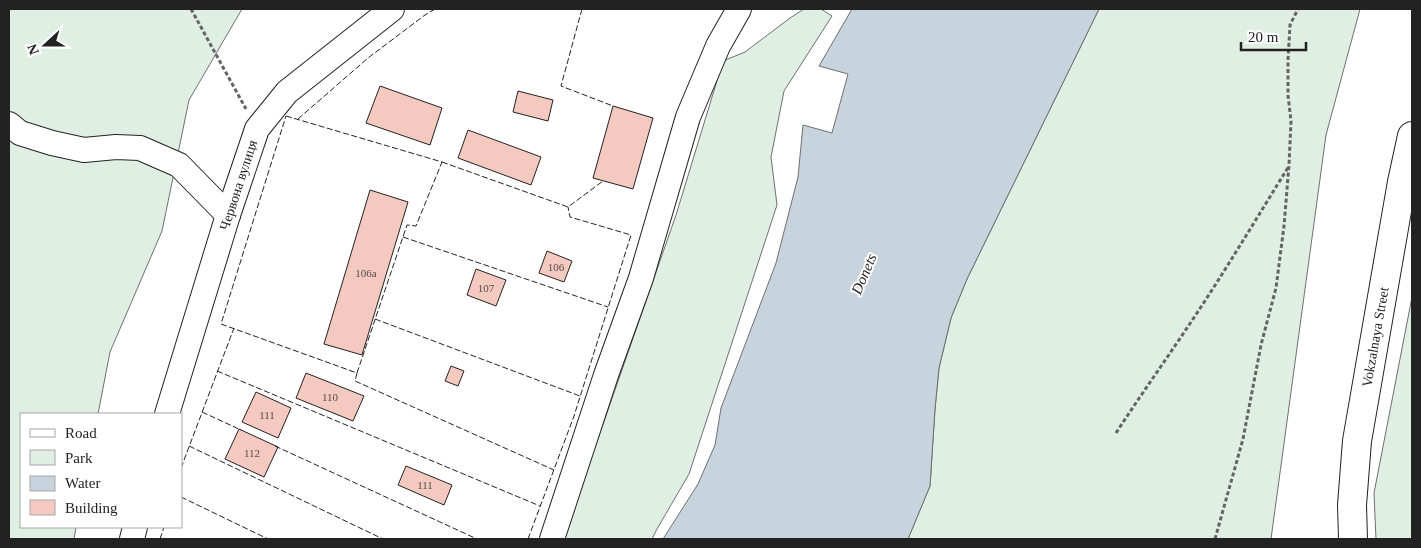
<svg xmlns="http://www.w3.org/2000/svg" width="1421" height="548" font-family="'Times New Roman',serif">
<rect width="100%" height="100%" fill="#fff"/>
<g fill="#e0efe3" stroke="#6f6f6f">
<path d="M 9,9 L 242,9 L 189,100 L 162,231 L 110,352 L 98,414 L 21,414 L 21,527 L 76,527 L 74,539 L 9,539 Z"/>
<path d="M 804,9 L 821,9 L 832,16 L 784,91 L 771,157 L 777,205 L 689,474 L 657,529 L 652,539 L 563,539 L 676,215 L 723,61 L 745,52 L 790,18 Z"/>
<path d="M 1099,9 L 1360,9 L 1326,135 L 1271,539 L 908,539 L 930,486 L 935,409 L 939,368 L 951,318 L 967,279 Z"/>
<path d="M 1412,297 L 1412,539 L 1376,539 L 1374,493 Z"/>
</g>
<path fill="#c7d3dd" stroke="#6f6f6f" d="M 852,9 L 1099,9 L 967,279 L 951,318 L 939,368 L 935,409 L 930,486 L 908,539 L 663,539 L 698,484 L 715,445 L 721,408 L 776,263 L 798,177 L 803,125 L 832,133 L 848,74 L 819,66 Z"/>
<g fill="#f3c9c0" stroke="#222">
<path d="M 380,86 L 442,108 L 430,145 L 366,123 Z"/>
<path d="M 518,91 L 553,100 L 548,121 L 513,112 Z"/>
<path d="M 613,106 L 653,118 L 633,189 L 593,178 Z"/>
<path d="M 468,130 L 541,157 L 531,185 L 458,158 Z"/>
<path d="M 370,190 L 408,202 L 362,355 L 324,344 Z"/>
<path d="M 547,251 L 572,261 L 564,282 L 539,273 Z"/>
<path d="M 476,269 L 506,280 L 496,306 L 467,295 Z"/>
<path d="M 451,366 L 464,371 L 458,386 L 445,381 Z"/>
<path d="M 306,373 L 364,396 L 353,421 L 296,398 Z"/>
<path d="M 256,392 L 291,408 L 278,438 L 242,422 Z"/>
<path d="M 239,429 L 278,447 L 264,477 L 225,459 Z"/>
<path d="M 406,466 L 452,485 L 444,505 L 398,485 Z"/>
</g>
<g fill="none" stroke-linecap="round" stroke-linejoin="round">
<g stroke="#222" stroke-width="26">
<g id="minor">
<path d="M 9,124 L 20,133 L 52,143 L 84,150 L 116,147 L 140,148 L 179,165 L 228,215"/>
<path d="M 167,414 L 228,215 L 257,129 L 287,92 L 392,9"/>
<path d="M 132,539 L 135,527"/>
<path d="M 552,539 L 606,375 L 641,278 L 688,117 L 718,46 L 739,9"/>
</g>
</g>
<g stroke="#222" stroke-width="30">
<path id="major" d="M 1353,539 L 1352,505 L 1357,441 L 1402,182 L 1412,136"/>
</g>
<g stroke="#646464" stroke-width="3" stroke-dasharray="4 2.5" stroke-linecap="butt">
<path d="M 191,9 L 246,109"/>
<path d="M 1116,433 C 1140,396 1165,361 1189,325 C 1224,273 1256,219 1289,166"/>
<path d="M 1215,539 L 1243,439 L 1261,345 L 1276,288 L 1284,226 L 1289,165 L 1291,121 L 1288,95 L 1288,60 L 1290,25 L 1298,9"/>
</g>
<use href="#minor" stroke="#fff" stroke-width="24"/>
<use href="#major" stroke="#fff" stroke-width="28"/>
<g stroke="#222" stroke-width="1" stroke-dasharray="6 2.5" stroke-linecap="butt">
<path d="M 582,9 L 561,86 L 613,106"/>
<path d="M 286,116 L 442,162 L 416,226 L 407,225 L 357,373 L 221,324 Z"/>
<path d="M 298,119 L 368,58 L 425,15 L 435,9"/>
<path d="M 442,162 L 568,207 L 603,181"/>
<path d="M 403,237 L 608,307"/>
<path d="M 375,319 L 580,396"/>
<path d="M 217,371 L 540,506"/>
<path d="M 357,373 L 355,381 L 554,470"/>
<path d="M 202,412 L 241,430"/>
<path d="M 189,446 L 383,539"/>
<path d="M 275,446 L 477,539"/>
<path d="M 181,468 L 234,328"/>
<path d="M 181,497 L 268,539"/>
<path d="M 160,539 L 164,527"/>
<path d="M 528,539 L 574,416 L 631,235 L 570,217 L 568,207"/>
</g>
</g>
<g text-anchor="middle" stroke-width="4" stroke-linejoin="round" paint-order="stroke">
<g font-size="11" fill="#564c4a">
<text x="556" y="271">106</text>
<text x="366" y="277">106а</text>
<text x="486" y="292">107</text>
<text x="330" y="401">110</text>
<text x="267" y="419">111</text>
<text x="252" y="457">112</text>
<text x="425" y="489">111</text>
</g>
<g font-size="14" fill="#222" stroke="#fff">
<text transform="translate(238 185) rotate(-72)" y="5">Червона вулиця</text>
<text transform="translate(1375 337) rotate(-80)" y="5">Vokzalnaya Street</text>
</g>
<g font-size="15" font-style="italic" fill="#222" stroke="#fff">
<text transform="translate(864 274) rotate(-67)" y="5">Donets</text>
</g>
</g>
<rect width="1421" height="548" fill="none" stroke="#222222" stroke-width="20"/>
<rect x="20" y="413" width="162" height="115" fill="#ffffff" stroke="#a7a7a7"/>
<rect x="30" y="429" width="25" height="8" fill="#ffffff" stroke="#a7a7a7"/>
<text x="65" y="438" font-size="15" fill="#222222">Road</text>
<rect x="30" y="450" width="25" height="15" fill="#e0efe3" stroke="#a7a7a7"/>
<text x="65" y="463" font-size="15" fill="#222222">Park</text>
<rect x="30" y="476" width="25" height="15" fill="#c7d3dd" stroke="#a7a7a7"/>
<text x="65" y="488" font-size="15" fill="#222222">Water</text>
<rect x="30" y="500" width="25" height="15" fill="#f3c9c0" stroke="#a7a7a7"/>
<text x="65" y="513" font-size="15" fill="#222222">Building</text>
<g transform="translate(45 45) rotate(249)" stroke="#ffffff" stroke-width="4" paint-order="stroke">
<path d="M0-4L9 19L0 12L-9 19Z" fill="#222222"/>
<text y="-8" font-size="14" font-weight="bold" text-anchor="middle" fill="#222222">N</text>
</g>
<path d="M1241 42v8h65v-8" fill="none" stroke="#222222" stroke-width="2.5"/>
<text x="1248" y="42" font-size="15" fill="#222222" stroke="#ffffff" stroke-width="4" paint-order="stroke">20 m</text>
</svg>
